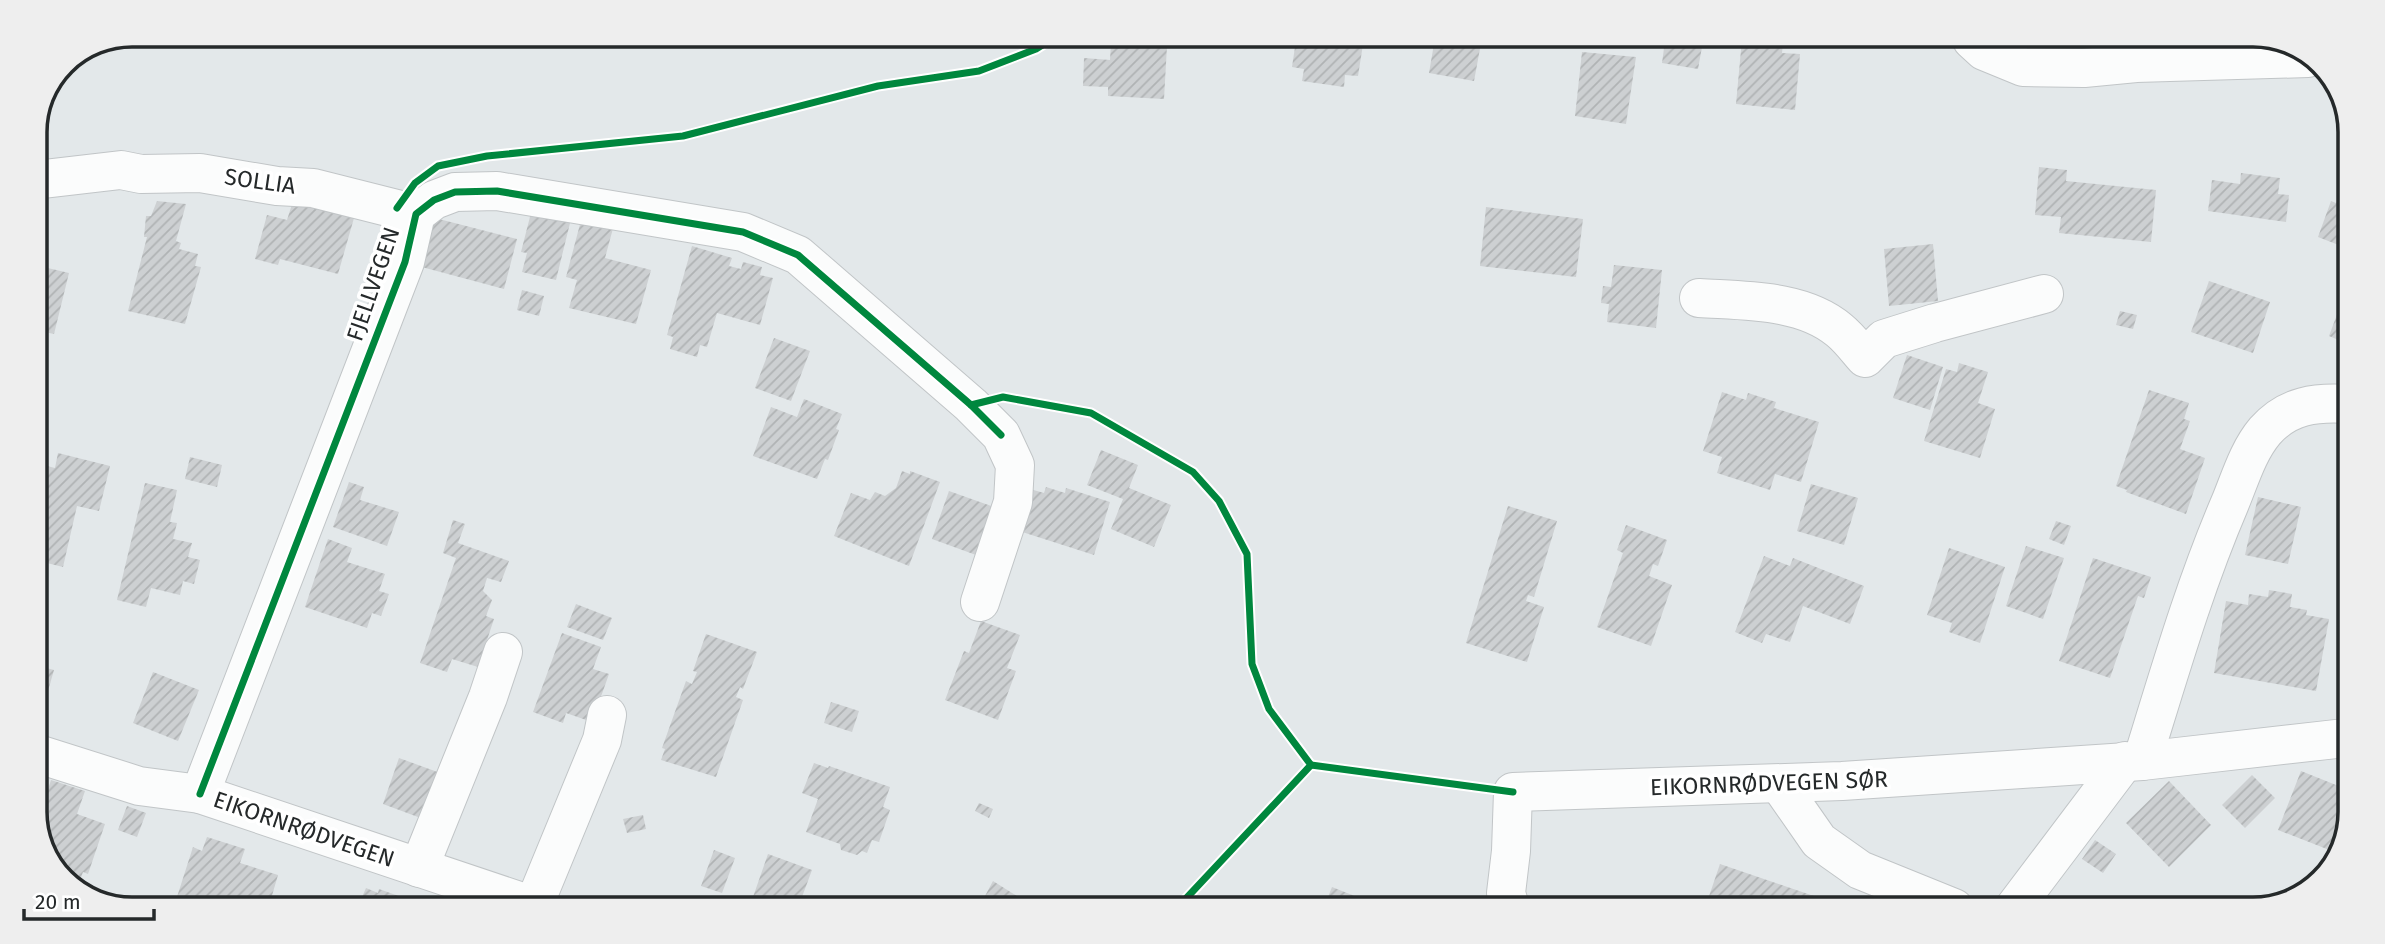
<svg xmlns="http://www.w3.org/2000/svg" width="2385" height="944" font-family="'Fira Sans',sans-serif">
<defs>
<pattern id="building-hatch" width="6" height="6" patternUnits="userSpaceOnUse" patternTransform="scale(1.75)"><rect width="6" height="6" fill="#cdd0d2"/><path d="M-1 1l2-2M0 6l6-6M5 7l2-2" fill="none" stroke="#b0b3b4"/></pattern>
</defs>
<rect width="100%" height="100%" fill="#e3e8ea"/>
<g fill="url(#building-hatch)">
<path d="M 173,35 L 192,35 L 191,48 L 172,45 Z"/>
<path d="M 1274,38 L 1364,38 L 1358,76 L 1345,75 L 1344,87 L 1302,81 L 1304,69 L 1292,67 L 1295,47 L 1273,44 Z"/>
<path d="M 1435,38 L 1482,38 L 1474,81 L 1429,73 Z"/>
<path d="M 1742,39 L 1789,39 L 1788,44 L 1783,43 L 1782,53 L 1800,54 L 1795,110 L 1736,104 Z"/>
<path d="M 2021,40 L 2044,40 L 2042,47 Z"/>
<path d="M 1665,41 L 1702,47 L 1698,69 L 1662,63 Z"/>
<path d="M 1111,43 L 1167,46 L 1164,99 L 1108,96 L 1108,87 L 1083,86 L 1084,58 L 1110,60 Z"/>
<path d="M 1582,52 L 1636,57 L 1626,124 L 1575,116 Z"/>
<path d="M 2039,167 L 2067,170 L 2066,181 L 2156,190 L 2151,242 L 2059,233 L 2061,217 L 2035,215 Z"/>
<path d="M 2241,173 L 2280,178 L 2278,194 L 2289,195 L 2286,222 L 2208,211 L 2212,180 L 2240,184 Z"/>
<path d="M 2340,194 L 2349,198 L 2349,249 L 2318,237 L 2331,201 L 2336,203 Z"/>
<path d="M 157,201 L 186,204 L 176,241 L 181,243 L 179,249 L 198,254 L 195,266 L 201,267 L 185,324 L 128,311 L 147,237 L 144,237 L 146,216 L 151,216 Z"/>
<path d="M 293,201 L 354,218 L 338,274 L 280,259 L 278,265 L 255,259 L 267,215 L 287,220 Z"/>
<path d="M 1486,207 L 1583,219 L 1576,277 L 1480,266 Z"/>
<path d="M 532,209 L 571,219 L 556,280 L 522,272 L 527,253 L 521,252 Z"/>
<path d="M 583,213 L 615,221 L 605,258 L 651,270 L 636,324 L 569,308 L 577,280 L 566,277 Z"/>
<path d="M 431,217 L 517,239 L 504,289 L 418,266 Z"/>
<path d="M 1933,244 L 1938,301 L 1889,306 L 1884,249 Z"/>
<path d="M 692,246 L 732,258 L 729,266 L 741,269 L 743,262 L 762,267 L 760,275 L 773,278 L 760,325 L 717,313 L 707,347 L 700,345 L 697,357 L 670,349 L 673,337 L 667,335 Z"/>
<path d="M 35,265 L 69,273 L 54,334 L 35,330 Z"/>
<path d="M 1614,265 L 1662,270 L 1656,328 L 1607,322 L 1609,304 L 1601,303 L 1603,286 L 1611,287 Z"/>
<path d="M 2209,281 L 2270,302 L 2253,353 L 2191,332 Z"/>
<path d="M 2348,285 L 2349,286 L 2348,344 L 2329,336 Z"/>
<path d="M 522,290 L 544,296 L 539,316 L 517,310 Z"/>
<path d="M 2120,311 L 2137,315 L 2133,329 L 2116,325 Z"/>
<path d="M 774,338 L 810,351 L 791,401 L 755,388 Z"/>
<path d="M 1907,355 L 1943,367 L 1930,410 L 1893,398 Z"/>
<path d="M 1959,363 L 1988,372 L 1978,403 L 1995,409 L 1980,458 L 1924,441 L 1946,369 L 1957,372 Z"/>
<path d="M 2149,390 L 2189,403 L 2184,419 L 2190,421 L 2180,449 L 2205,458 L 2186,514 L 2126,492 L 2127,490 L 2116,486 Z"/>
<path d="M 1722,392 L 1746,400 L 1748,393 L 1776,402 L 1774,408 L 1819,422 L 1801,482 L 1775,474 L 1770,490 L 1717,473 L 1722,457 L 1703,451 Z"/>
<path d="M 804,399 L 842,414 L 836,429 L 839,430 L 828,460 L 825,459 L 817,479 L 753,456 L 771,407 L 797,417 Z"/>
<path d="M 1101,450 L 1138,465 L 1129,488 L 1171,505 L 1154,547 L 1111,529 L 1123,499 L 1087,485 Z"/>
<path d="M 58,453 L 110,466 L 99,511 L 77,506 L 63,567 L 35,560 L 35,463 L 55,468 Z"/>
<path d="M 190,457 L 222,465 L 217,487 L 185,479 Z"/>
<path d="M 902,471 L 910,474 L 910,471 L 940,482 L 909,566 L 834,536 L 851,493 L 870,500 L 875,492 L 885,496 L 896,488 Z"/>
<path d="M 349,482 L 364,487 L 360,500 L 399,512 L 387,546 L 333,527 Z"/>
<path d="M 145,483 L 177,490 L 170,522 L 177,523 L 173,539 L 192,543 L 188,557 L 200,560 L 194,584 L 183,581 L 180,595 L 151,588 L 146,607 L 117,600 Z"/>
<path d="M 1811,484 L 1858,498 L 1844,545 L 1797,531 Z"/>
<path d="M 1023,487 L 1044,493 L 1046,487 L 1065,493 L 1066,488 L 1110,502 L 1094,555 L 1010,528 Z"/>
<path d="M 949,491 L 994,507 L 976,555 L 932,539 Z"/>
<path d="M 2258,497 L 2301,507 L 2288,564 L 2245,555 Z"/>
<path d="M 1508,506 L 1557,521 L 1534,597 L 1528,595 L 1526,601 L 1544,607 L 1527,662 L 1466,643 Z"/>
<path d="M 453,520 L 465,524 L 458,543 L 509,561 L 501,582 L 487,578 L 483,591 L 492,600 L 486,616 L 494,619 L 478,667 L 452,659 L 447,672 L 420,663 L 456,558 L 443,553 Z"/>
<path d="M 2056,521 L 2071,526 L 2064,545 L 2049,539 Z"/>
<path d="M 1626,525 L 1667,540 L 1658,566 L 1653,564 L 1649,576 L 1672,585 L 1651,646 L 1597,627 L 1623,553 L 1617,550 Z"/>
<path d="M 328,539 L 352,548 L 347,562 L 385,574 L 379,591 L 389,594 L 381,616 L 372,613 L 367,628 L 305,607 Z"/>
<path d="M 2026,546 L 2064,558 L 2043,619 L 2006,606 Z"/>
<path d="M 1949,548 L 2005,567 L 1980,643 L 1949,632 L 1952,623 L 1927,615 Z"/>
<path d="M 1764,556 L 1790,566 L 1793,558 L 1864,586 L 1850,624 L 1803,606 L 1790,642 L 1766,634 L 1762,643 L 1735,632 Z"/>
<path d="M 2093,558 L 2151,577 L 2144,598 L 2138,596 L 2110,678 L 2059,661 Z"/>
<path d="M 2269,590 L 2292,594 L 2290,607 L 2307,610 L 2306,615 L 2329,619 L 2316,691 L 2214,673 L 2226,601 L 2248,605 L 2249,594 L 2268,597 Z"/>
<path d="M 576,604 L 612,618 L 603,640 L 567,627 Z"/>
<path d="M 981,621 L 1020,635 L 1007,668 L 1016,671 L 998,720 L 945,700 L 964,651 L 969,653 Z"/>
<path d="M 562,633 L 601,647 L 593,669 L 609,674 L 592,722 L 566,713 L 563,723 L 533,712 Z"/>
<path d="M 706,634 L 757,652 L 743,689 L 740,687 L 736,697 L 743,700 L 716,777 L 661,760 L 665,749 L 662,748 L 686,681 L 692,684 L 697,672 L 693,671 Z"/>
<path d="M 35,665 L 54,670 L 41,715 L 35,713 Z"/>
<path d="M 153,672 L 199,690 L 178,741 L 133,723 Z"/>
<path d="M 831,702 L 859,711 L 852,732 L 824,723 Z"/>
<path d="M 399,758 L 443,774 L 426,820 L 383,804 Z"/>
<path d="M 814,763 L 828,768 L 829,766 L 890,787 L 883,807 L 890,810 L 879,842 L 872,840 L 867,853 L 862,851 L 857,855 L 841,850 L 840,844 L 806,832 L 818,799 L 802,793 Z"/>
<path d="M 2301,771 L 2341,787 L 2345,776 L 2345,843 L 2337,853 L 2278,830 Z"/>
<path d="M 2252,775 L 2275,798 L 2245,828 L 2222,805 Z"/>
<path d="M 51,780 L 85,791 L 77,814 L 105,824 L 88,874 L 83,872 L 79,883 L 65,878 L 55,871 L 37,822 Z"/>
<path d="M 2169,781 L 2211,825 L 2169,867 L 2126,823 Z"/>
<path d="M 979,803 L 993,809 L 989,818 L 975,811 Z"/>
<path d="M 127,806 L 146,813 L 137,837 L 118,830 Z"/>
<path d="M 643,815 L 646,829 L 627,833 L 623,819 Z"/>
<path d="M 207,837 L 245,849 L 240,863 L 278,875 L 271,899 L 285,904 L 184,904 L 176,900 L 193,847 L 202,851 Z"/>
<path d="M 2095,840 L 2116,854 L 2103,873 L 2082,859 Z"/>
<path d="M 714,850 L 735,858 L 722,893 L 701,886 Z"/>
<path d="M 768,854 L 812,870 L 799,905 L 777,905 L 753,897 Z"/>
<path d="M 1720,864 L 1849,908 L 1705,908 Z"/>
<path d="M 993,881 L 1020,898 L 1015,906 L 1001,906 L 985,896 Z"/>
<path d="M 1332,887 L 1382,907 L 1324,907 Z"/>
<path d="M 366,888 L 378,893 L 379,889 L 421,904 L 359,904 Z"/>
</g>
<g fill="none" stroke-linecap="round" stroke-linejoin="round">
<g stroke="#c1c5c7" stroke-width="40">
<g id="minor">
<path d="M 1972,40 L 1984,51 L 2023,67 L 2084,68 L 2136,63 L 2308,58"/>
<path d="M 35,180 L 121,170 L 141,174 L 200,173 L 277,186 L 313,188 L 416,214"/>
<path d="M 1699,298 C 1744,301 1802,299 1839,330 C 1849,338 1857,349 1865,358 L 1884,339 L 1935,323 L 2044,294"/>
<path d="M 35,753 L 139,786 L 200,794 L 531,905"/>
<path d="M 2142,761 C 2169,674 2194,587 2230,503 C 2240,479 2248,451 2265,431 C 2288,405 2316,402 2348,404"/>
<path d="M 1780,785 L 1819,841 L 1860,870 L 1954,908"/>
<path d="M 200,794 L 405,262 L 416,214 L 434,200 L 455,192 L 497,191 L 743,232 L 798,255 L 971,405 L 1001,435 L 1015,465 L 1013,502 L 980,602"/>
<path d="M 419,868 L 488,697 L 503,652"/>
<path d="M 534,905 L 602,740 L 607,715"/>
<path d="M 1510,907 L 1506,893 L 1511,851 L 1513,792 L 1842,781 L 2142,761 L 2345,738"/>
<path d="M 2014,908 L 2125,761"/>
</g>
</g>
<use href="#minor" stroke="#fbfcfc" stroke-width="38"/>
<g stroke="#fff" stroke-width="11">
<g id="cycleway">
<path d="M 397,208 L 415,183 L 438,166 L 487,156 L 683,136 L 878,86 L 979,71 L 1036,49 L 1055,37"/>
<path d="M 971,405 L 1003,397 L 1091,413 L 1193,472 L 1219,501 L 1247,554 L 1252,664 L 1269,709 L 1311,765 L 1179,906"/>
<path d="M 1311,765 L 1513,792"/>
<path d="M 200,794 L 405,262 L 416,214 L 434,200 L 455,192 L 497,191 L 743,232 L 798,255 L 971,405 L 1001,435"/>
</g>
</g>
<use href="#cycleway" stroke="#00873e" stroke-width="7"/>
</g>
<g text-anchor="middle" stroke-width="7" stroke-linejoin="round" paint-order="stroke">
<g font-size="23" fill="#25292a" stroke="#fff">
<text transform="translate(260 181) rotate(8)" y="8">SOLLIA</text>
<text transform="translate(373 284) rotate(-71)" y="8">FJELLVEGEN</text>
<text transform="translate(1769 783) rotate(-2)" y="8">EIKORNRØDVEGEN SØR</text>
<text transform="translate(304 829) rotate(19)" y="8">EIKORNRØDVEGEN</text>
</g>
</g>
<path d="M0 0H2385V944H0ZM132 47H2253A85 85 0 0 1 2338 132V812A85 85 0 0 1 2253 897H132A85 85 0 0 1 47 812V132A85 85 0 0 1 132 47Z" fill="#eee" fill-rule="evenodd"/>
<path fill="none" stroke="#25292a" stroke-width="3.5" d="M132 47H2253A85 85 0 0 1 2338 132V812A85 85 0 0 1 2253 897H132A85 85 0 0 1 47 812V132A85 85 0 0 1 132 47Z"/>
<path d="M24 909v10h130v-10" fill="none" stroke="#25292a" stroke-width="3.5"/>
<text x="35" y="909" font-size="21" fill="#25292a" stroke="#ffffff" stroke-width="5" paint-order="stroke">20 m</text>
</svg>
